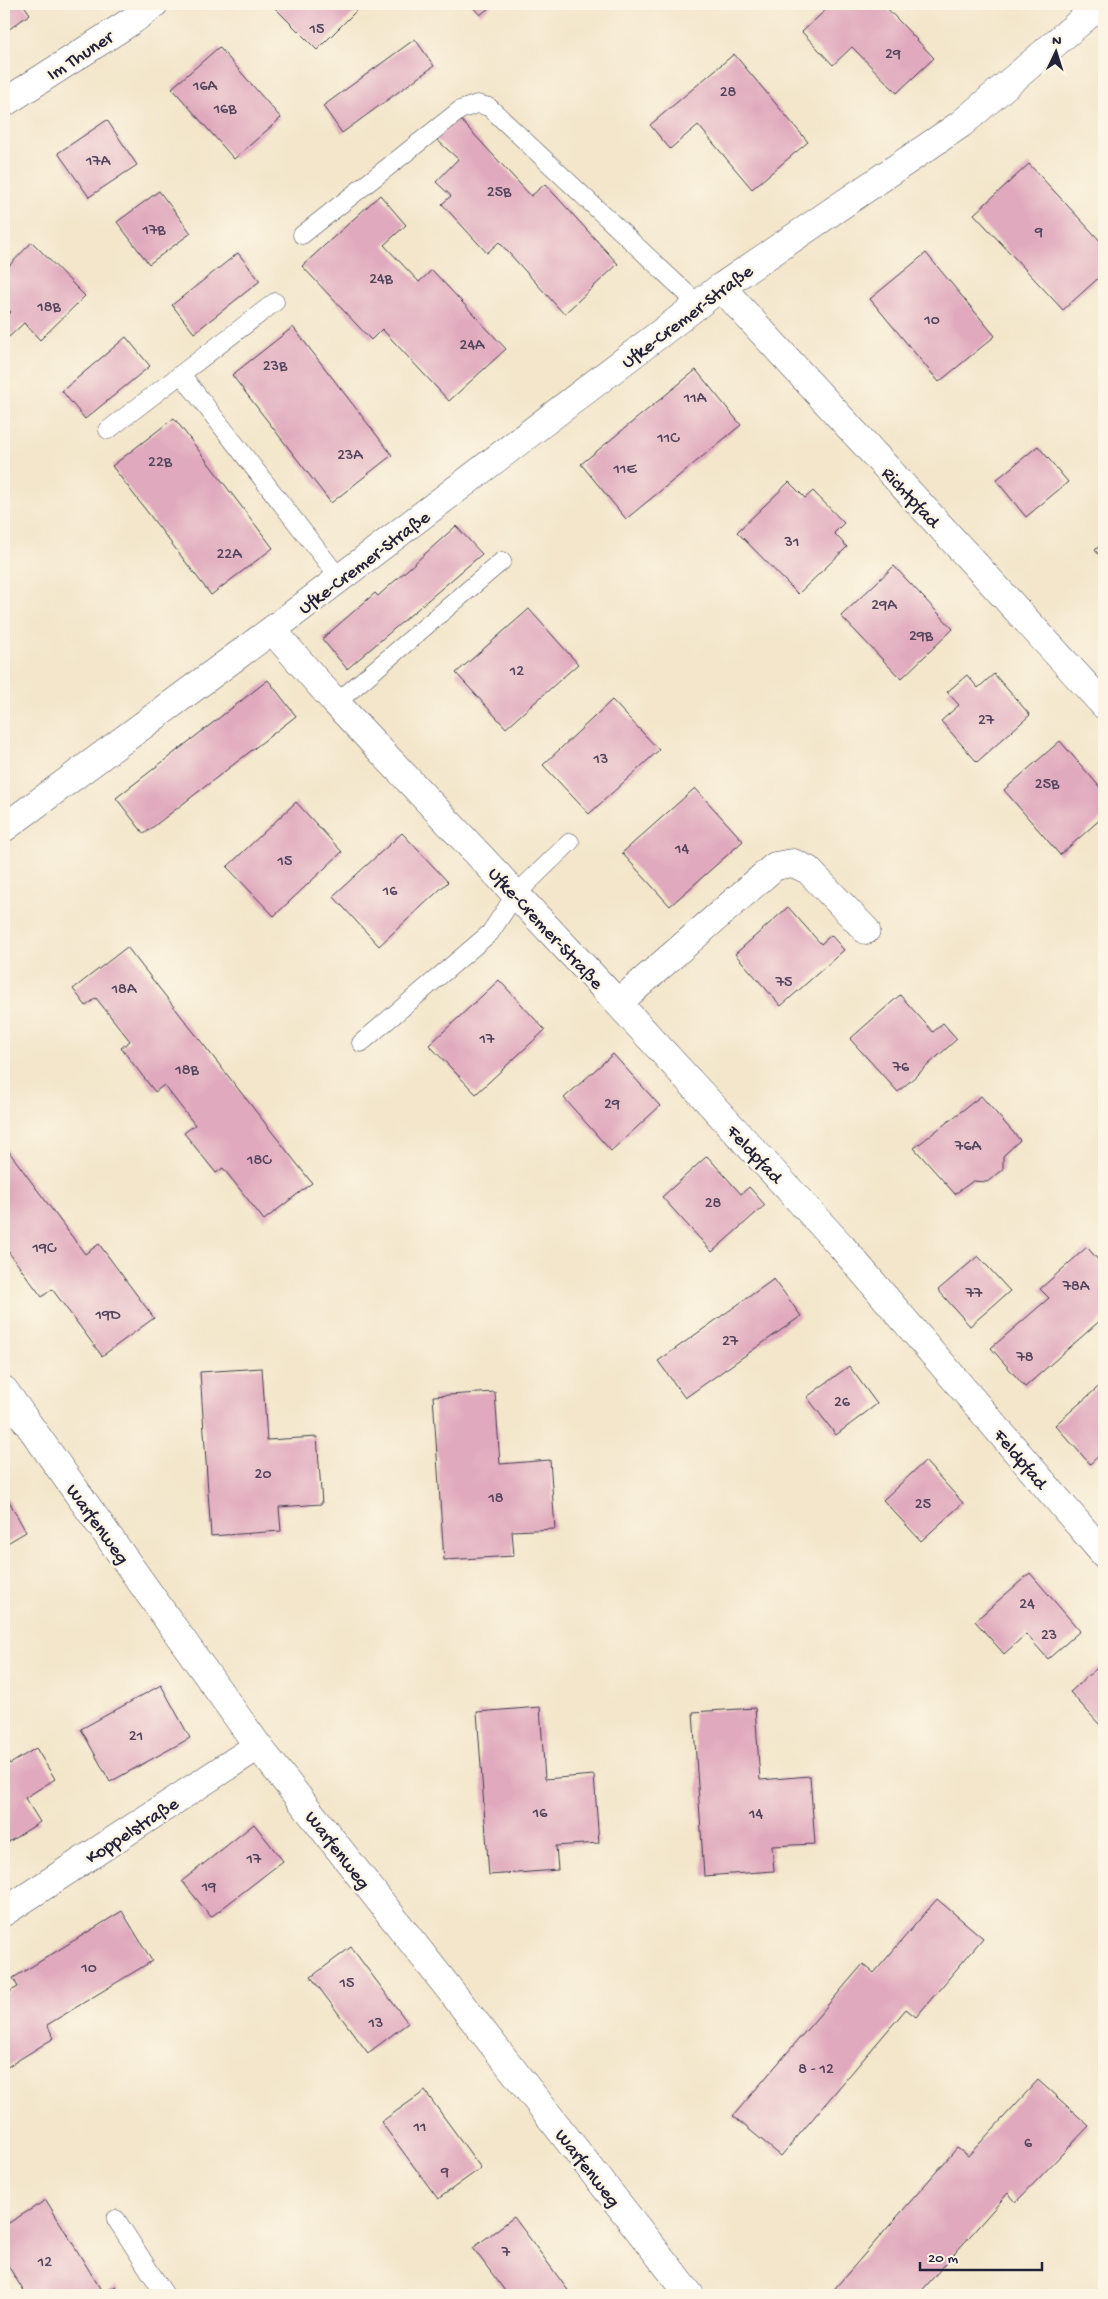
<svg xmlns="http://www.w3.org/2000/svg" width="1108" height="2299" font-family="'Gochi Hand',sans-serif">
<rect width="100%" height="100%" fill="#fcf5e5"/>
<filter id="ink" filterUnits="userSpaceOnUse"><feTurbulence type="fractalNoise" baseFrequency=".02" numOctaves="2"/><feDisplacementMap in="SourceGraphic" scale="10" xChannelSelector="R" yChannelSelector="G"/><feConvolveMatrix kernelMatrix="1 2 1 2 8 2 1 2 1" color-interpolation-filters="sRGB"/></filter>
<filter id="wash" filterUnits="userSpaceOnUse"><feTurbulence type="fractalNoise" baseFrequency=".0096" numOctaves="4" result="noise"/><feDisplacementMap in="SourceGraphic" scale="20" xChannelSelector="R" yChannelSelector="G"/><feGaussianBlur stdDeviation="1.12" result="paint"/><feColorMatrix in="noise" values="0 0 0 0 0 0 0 0 0 0 0 0 0 0 0 0 0 1.4 0 .05"/><feComposite in="paint" operator="in"/></filter>
<g filter="url(#wash)">
<rect width="100%" height="100%" fill="#f3e6cb"/>
<g id="blocks">
<g fill="#e0a9bd">
<path d="M 4,4 L 23,4 L 30,14 L 4,33 Z"/>
<path d="M 271,4 L 363,4 L 317,50 Z"/>
<path d="M 470,4 L 494,4 L 480,15 Z"/>
<path d="M 832,4 L 883,4 L 934,58 L 897,93 L 852,47 L 833,65 L 802,32 Z"/>
<path d="M 415,39 L 434,66 L 342,133 L 323,106 Z"/>
<path d="M 219,47 L 281,118 L 234,159 L 172,88 Z"/>
<path d="M 734,54 L 808,142 L 752,189 L 698,125 L 670,149 L 650,125 Z"/>
<path d="M 458,117 L 531,196 L 545,184 L 618,264 L 564,314 L 499,242 L 487,253 L 442,204 L 451,196 L 436,182 L 458,159 L 436,139 Z"/>
<path d="M 107,120 L 137,165 L 89,197 L 58,153 Z"/>
<path d="M 1029,164 L 1104,245 L 1104,273 L 1063,310 L 974,214 Z"/>
<path d="M 159,191 L 191,233 L 149,264 L 117,222 Z"/>
<path d="M 380,195 L 406,225 L 384,245 L 419,282 L 432,270 L 506,349 L 449,401 L 382,329 L 371,340 L 302,266 Z"/>
<path d="M 32,242 L 85,296 L 40,340 L 24,323 L 9,337 L 4,332 L 4,319 L 11,312 L 4,306 L 4,271 Z"/>
<path d="M 238,253 L 260,281 L 194,333 L 172,305 Z"/>
<path d="M 926,253 L 995,336 L 939,382 L 870,299 Z"/>
<path d="M 293,327 L 392,455 L 331,503 L 232,375 Z"/>
<path d="M 126,337 L 150,366 L 85,419 L 62,391 Z"/>
<path d="M 696,370 L 741,425 L 626,519 L 581,464 Z"/>
<path d="M 174,418 L 273,548 L 211,595 L 112,466 Z"/>
<path d="M 1038,446 L 1068,482 L 1026,517 L 996,480 Z"/>
<path d="M 789,482 L 805,498 L 813,491 L 844,523 L 834,533 L 847,547 L 798,594 L 737,532 Z"/>
<path d="M 456,526 L 482,554 L 347,669 L 322,639 L 375,593 L 378,596 Z"/>
<path d="M 1104,542 L 1104,561 L 1095,550 Z"/>
<path d="M 894,566 L 953,629 L 901,679 L 841,616 Z"/>
<path d="M 529,609 L 578,664 L 506,728 L 456,673 Z"/>
<path d="M 994,674 L 1030,715 L 977,762 L 941,721 L 959,705 L 947,692 L 967,675 L 978,688 Z"/>
<path d="M 268,680 L 296,716 L 144,834 L 116,798 Z"/>
<path d="M 612,700 L 659,750 L 589,814 L 543,765 Z"/>
<path d="M 1060,741 L 1104,792 L 1104,816 L 1060,855 L 1004,790 Z"/>
<path d="M 695,788 L 743,841 L 670,906 L 622,853 Z"/>
<path d="M 296,802 L 342,852 L 274,916 L 227,867 Z"/>
<path d="M 402,833 L 448,882 L 379,946 L 333,896 Z"/>
<path d="M 788,907 L 821,944 L 831,935 L 844,950 L 781,1006 L 735,954 Z"/>
<path d="M 127,947 L 312,1183 L 264,1220 L 223,1168 L 216,1173 L 184,1133 L 195,1125 L 164,1085 L 155,1092 L 121,1048 L 130,1041 L 96,998 L 86,1006 L 73,989 Z"/>
<path d="M 499,980 L 545,1030 L 476,1094 L 429,1045 Z"/>
<path d="M 900,995 L 933,1032 L 943,1023 L 957,1039 L 898,1092 L 850,1039 Z"/>
<path d="M 613,1054 L 660,1106 L 611,1151 L 564,1098 Z"/>
<path d="M 981,1096 L 1020,1140 L 1003,1156 L 1003,1170 L 987,1182 L 973,1181 L 955,1194 L 914,1148 Z"/>
<path d="M 4,1145 L 85,1254 L 99,1244 L 154,1318 L 102,1356 L 52,1289 L 42,1297 L 4,1246 Z"/>
<path d="M 707,1156 L 741,1194 L 749,1187 L 765,1205 L 712,1252 L 662,1197 Z"/>
<path d="M 1087,1247 L 1104,1267 L 1104,1317 L 1025,1387 L 991,1348 L 1049,1298 L 1040,1289 Z"/>
<path d="M 978,1256 L 1010,1291 L 970,1326 L 938,1290 Z"/>
<path d="M 774,1279 L 801,1316 L 685,1398 L 658,1361 Z"/>
<path d="M 849,1366 L 877,1404 L 836,1435 L 807,1397 Z"/>
<path d="M 262,1368 L 267,1440 L 317,1437 L 322,1504 L 279,1507 L 281,1531 L 211,1536 L 200,1372 Z"/>
<path d="M 1104,1382 L 1104,1451 L 1090,1464 L 1055,1425 Z"/>
<path d="M 495,1392 L 500,1464 L 550,1460 L 555,1529 L 512,1531 L 514,1556 L 444,1560 L 433,1396 Z"/>
<path d="M 925,1461 L 963,1503 L 921,1541 L 883,1500 Z"/>
<path d="M 4,1492 L 26,1532 L 4,1545 Z"/>
<path d="M 1030,1573 L 1080,1631 L 1048,1659 L 1026,1634 L 1004,1654 L 975,1621 Z"/>
<path d="M 1104,1662 L 1104,1720 L 1099,1724 L 1070,1692 Z"/>
<path d="M 161,1685 L 190,1738 L 110,1782 L 81,1729 Z"/>
<path d="M 540,1707 L 545,1779 L 594,1775 L 599,1843 L 556,1846 L 558,1870 L 489,1875 L 477,1712 Z"/>
<path d="M 755,1708 L 760,1780 L 810,1776 L 815,1844 L 772,1846 L 774,1871 L 704,1876 L 693,1712 Z"/>
<path d="M 36,1748 L 55,1779 L 25,1798 L 40,1822 L 4,1845 L 4,1755 L 10,1764 Z"/>
<path d="M 254,1824 L 283,1861 L 211,1917 L 182,1881 Z"/>
<path d="M 937,1899 L 983,1938 L 916,2017 L 906,2009 L 781,2156 L 733,2116 L 863,1964 L 874,1973 Z"/>
<path d="M 122,1911 L 152,1961 L 47,2025 L 54,2038 L 4,2069 L 4,1995 L 18,1987 L 13,1978 Z"/>
<path d="M 351,1947 L 408,2023 L 368,2053 L 311,1977 Z"/>
<path d="M 1038,2080 L 1089,2126 L 1016,2202 L 1008,2193 L 918,2295 L 829,2295 L 957,2148 L 968,2156 Z"/>
<path d="M 425,2091 L 481,2168 L 438,2199 L 381,2122 Z"/>
<path d="M 46,2200 L 103,2293 L 116,2286 L 121,2295 L 26,2295 L 4,2259 L 4,2226 Z"/>
<path d="M 514,2217 L 570,2293 L 566,2295 L 508,2295 L 473,2248 Z"/>
</g>
</g>
</g>
<g filter="url(#ink)">
<use href="#blocks" fill-opacity="0" stroke="#413f51" stroke-width="1"/>
<g fill="none" stroke-linecap="round" stroke-linejoin="round">
<g stroke="#413f51" stroke-width="19">
<g id="lane">
<path d="M 302,235 L 460,110 L 477,104 L 489,107 L 698,304"/>
<path d="M 181,374 L 340,579"/>
<path d="M 108,430 L 275,302"/>
<path d="M 336,703 L 502,561"/>
<path d="M 361,1043 L 490,933 L 516,894 L 570,842"/>
<path d="M 116,2219 L 165,2295"/>
</g>
</g>
<g stroke="#413f51" stroke-width="29">
<g id="street">
<path d="M 4,103 L 133,20 L 154,4"/>
<path d="M 721,287 L 1104,705"/>
<path d="M 272,630 L 336,703 L 618,1003"/>
<path d="M 4,828 L 272,630 L 721,287 L 961,124 L 1101,4"/>
<path d="M 866,930 L 808,870 L 793,863 L 775,866 L 618,1003 L 842,1247 L 1104,1554"/>
<path d="M 4,1390 L 258,1746 L 690,2295"/>
<path d="M 4,1912 L 258,1746"/>
</g>
</g>
<use href="#lane" stroke="#fff" stroke-width="18"/>
<use href="#street" stroke="#fff" stroke-width="28"/>
</g>
</g>
<g text-anchor="middle" stroke-width="5" stroke-linejoin="round" paint-order="stroke">
<g font-size="16" fill="#52445c">
<text x="317" y="33">15</text>
<text x="893" y="58">29</text>
<text x="205" y="90">16A</text>
<text x="728" y="96">28</text>
<text x="225" y="113">16B</text>
<text x="98" y="165">17A</text>
<text x="499" y="196">25B</text>
<text x="154" y="234">17B</text>
<text x="1039" y="236">9</text>
<text x="381" y="283">24B</text>
<text x="49" y="311">18B</text>
<text x="932" y="324">10</text>
<text x="472" y="349">24A</text>
<text x="275" y="370">23B</text>
<text x="695" y="402">11A</text>
<text x="668" y="442">11C</text>
<text x="350" y="459">23A</text>
<text x="160" y="466">22B</text>
<text x="625" y="473">11E</text>
<text x="792" y="546">31</text>
<text x="229" y="558">22A</text>
<text x="884" y="609">29A</text>
<text x="921" y="640">29B</text>
<text x="517" y="675">12</text>
<text x="986" y="724">27</text>
<text x="601" y="763">13</text>
<text x="1047" y="788">25B</text>
<text x="682" y="853">14</text>
<text x="285" y="865">15</text>
<text x="390" y="895">16</text>
<text x="784" y="986">75</text>
<text x="124" y="993">18A</text>
<text x="487" y="1043">17</text>
<text x="901" y="1071">76</text>
<text x="187" y="1074">18B</text>
<text x="612" y="1108">29</text>
<text x="968" y="1150">76A</text>
<text x="259" y="1164">18C</text>
<text x="713" y="1207">28</text>
<text x="44" y="1252">19C</text>
<text x="1076" y="1290">78A</text>
<text x="974" y="1297">77</text>
<text x="108" y="1319">19D</text>
<text x="730" y="1345">27</text>
<text x="1025" y="1361">78</text>
<text x="842" y="1406">26</text>
<text x="263" y="1478">20</text>
<text x="496" y="1502">18</text>
<text x="923" y="1508">25</text>
<text x="1027" y="1608">24</text>
<text x="1049" y="1639">23</text>
<text x="136" y="1740">21</text>
<text x="540" y="1817">16</text>
<text x="756" y="1818">14</text>
<text x="254" y="1863">17</text>
<text x="209" y="1891">19</text>
<text x="89" y="1972">10</text>
<text x="347" y="1987">15</text>
<text x="376" y="2027">13</text>
<text x="816" y="2073">8 - 12</text>
<text x="420" y="2131">11</text>
<text x="1028" y="2147">6</text>
<text x="445" y="2176">9</text>
<text x="506" y="2256">7</text>
<text x="45" y="2266">12</text>
</g>
<g font-size="19" fill="#22223b" stroke="#fcf5e5">
<text transform="translate(79 54) rotate(-33)" y="7">Im Thuner</text>
<text transform="translate(686 315) rotate(-37)" y="7">Ufke-Cremer-Straße</text>
<text transform="translate(912 496) rotate(47)" y="7">Richtpfad</text>
<text transform="translate(363 561) rotate(-37)" y="7">Ufke-Cremer-Straße</text>
<text transform="translate(547 927) rotate(47)" y="7">Ufke-Cremer-Straße</text>
<text transform="translate(756 1153) rotate(47)" y="7">Feldpfad</text>
<text transform="translate(1022 1458) rotate(50)" y="7">Feldpfad</text>
<text transform="translate(99 1523) rotate(54)" y="7">Warfenweg</text>
<text transform="translate(131 1829) rotate(-33)" y="7">Koppelstraße</text>
<text transform="translate(339 1849) rotate(52)" y="7">Warfenweg</text>
<text transform="translate(589 2167) rotate(52)" y="7">Warfenweg</text>
</g>
</g>
<rect width="1108" height="2299" fill="none" stroke="#fcf5e5" stroke-width="20"/>
<g transform="translate(1056 52) rotate(4)" stroke="#fcf5e5" stroke-width="4" paint-order="stroke">
<path d="M0-4L9 19L0 12L-9 19Z" fill="#22223b"/>
<text y="-8" font-size="14" font-weight="bold" text-anchor="middle" fill="#22223b">N</text>
</g>
<path d="M920 2262v8h122v-8" fill="none" stroke="#22223b" stroke-width="2.5"/>
<text x="928" y="2262" font-size="15" fill="#22223b" stroke="#fcf5e5" stroke-width="4" paint-order="stroke">20 m</text>
</svg>
